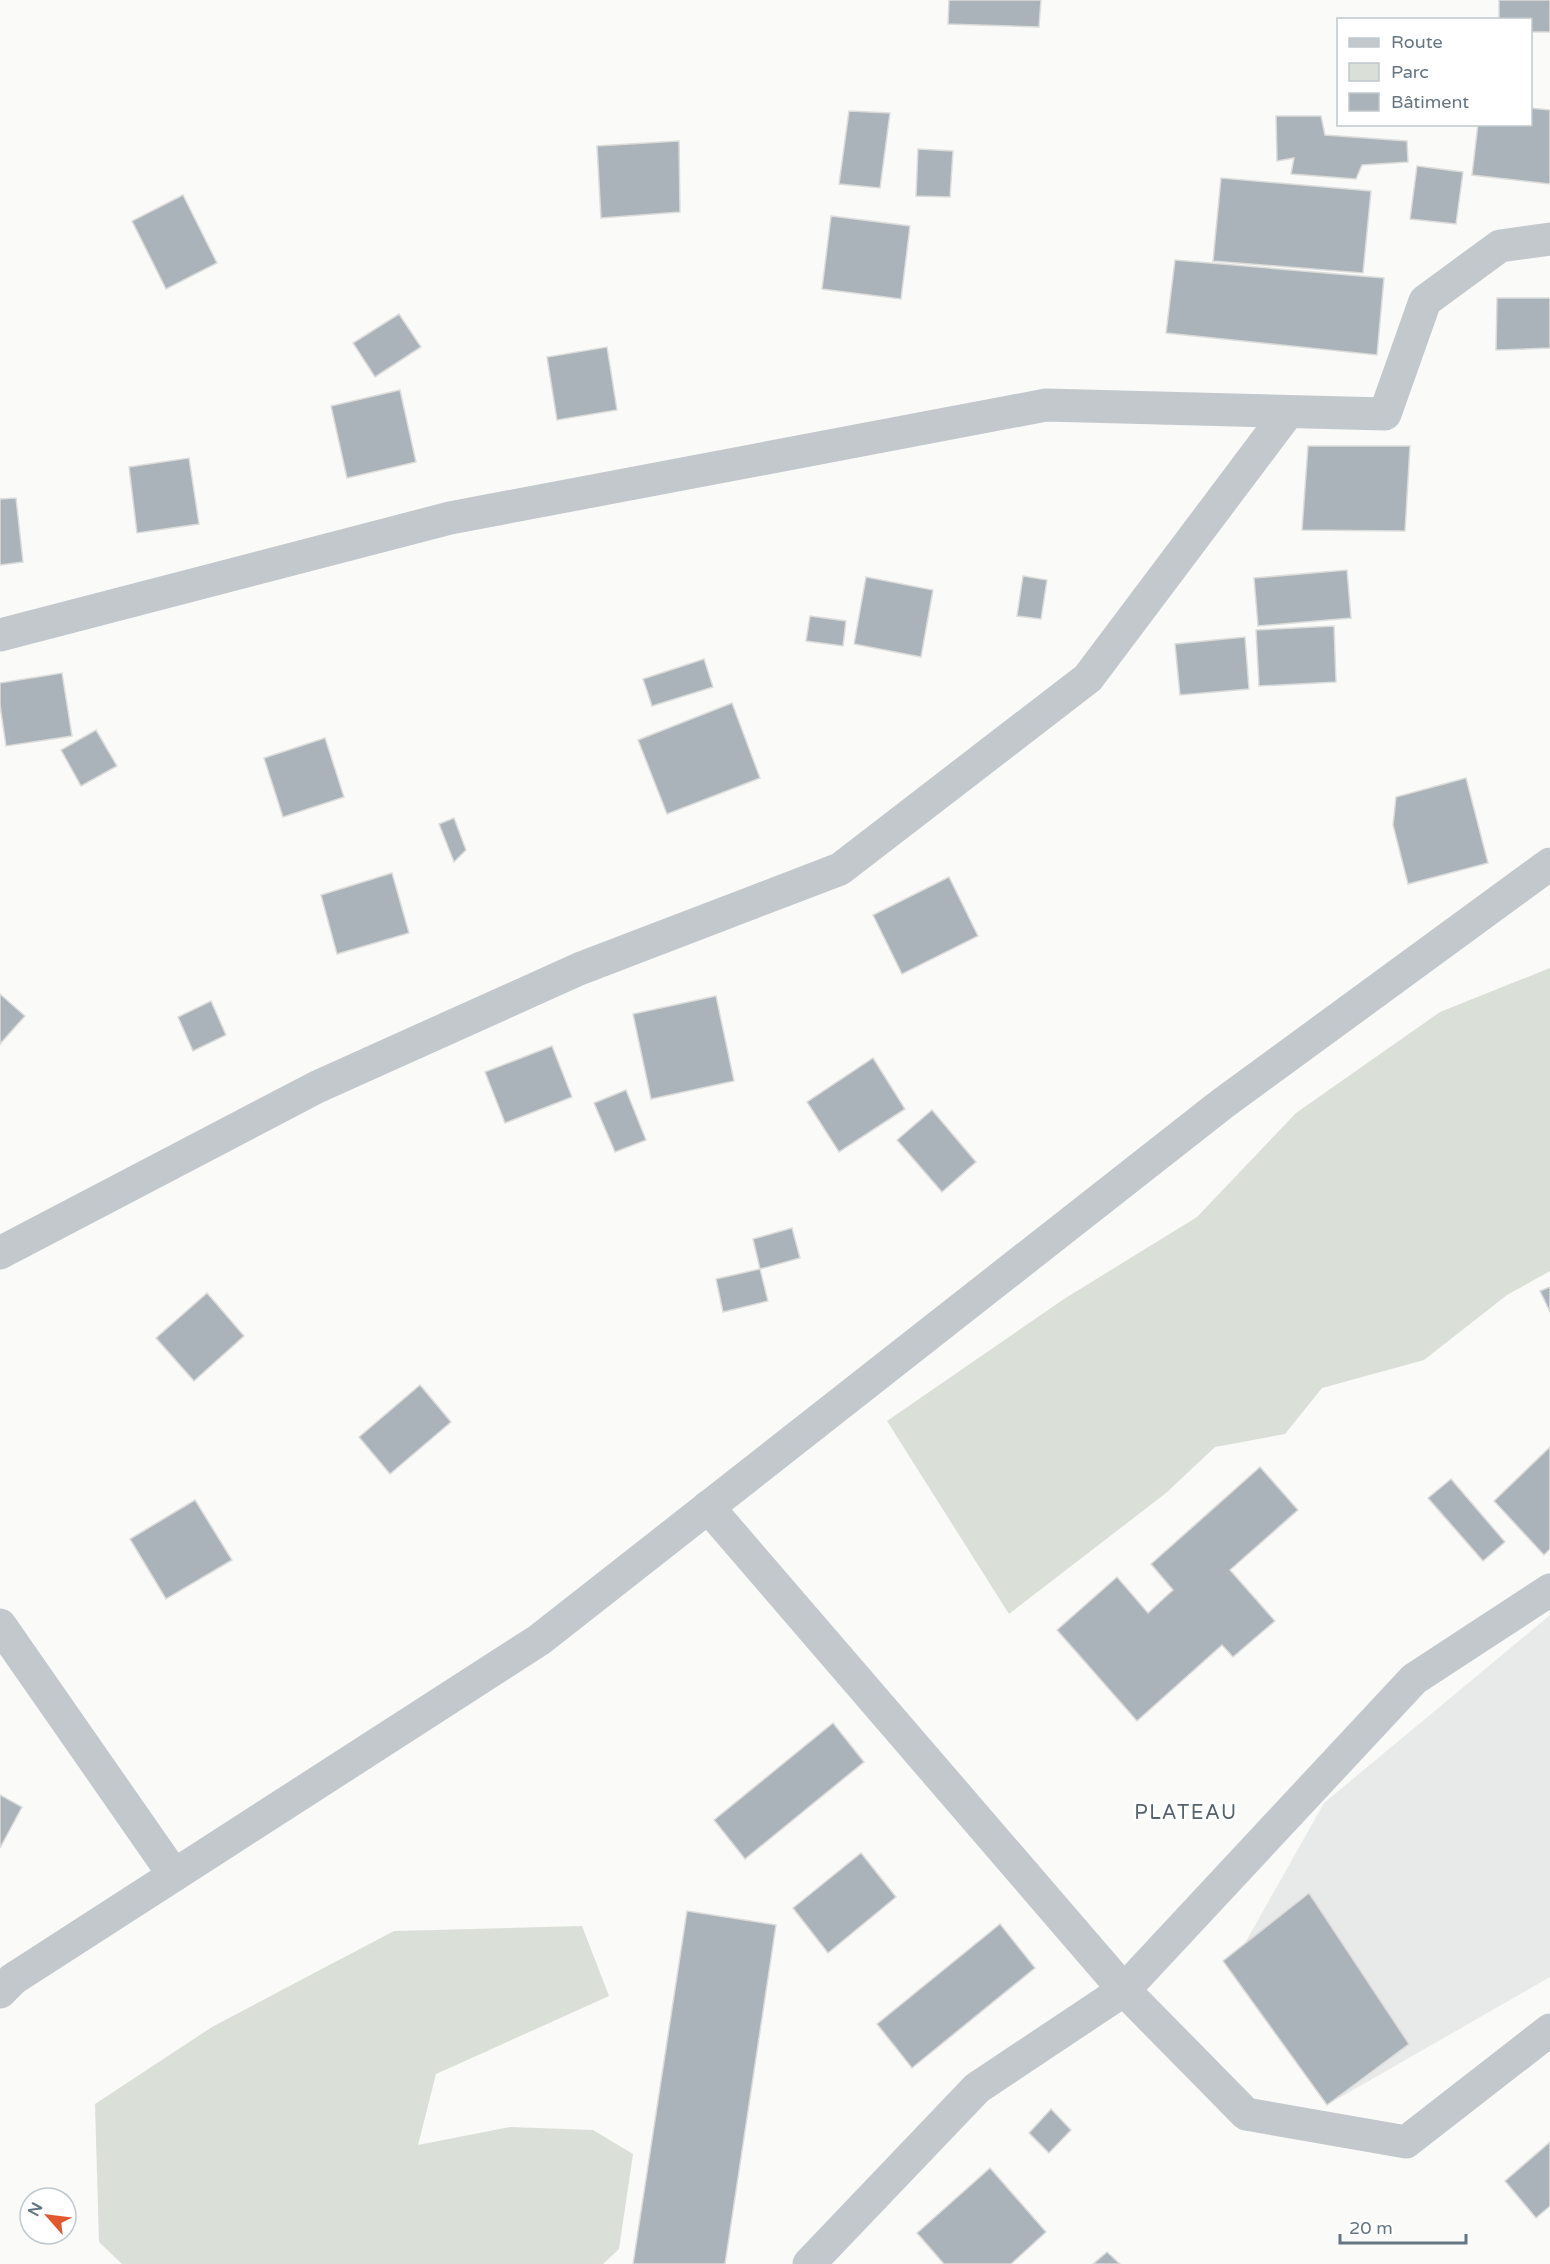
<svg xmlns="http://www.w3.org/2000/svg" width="1550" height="2264" font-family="'Varela Round',sans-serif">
<rect width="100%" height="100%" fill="#fafaf8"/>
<path fill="#e8e9e9" d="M 1550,1615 L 1550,1977 L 1327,2105 L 1223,1961 L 1245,1943 L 1324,1803 Z"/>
<g fill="#dadfd7">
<path d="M 1550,968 L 1550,1271 L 1507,1295 L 1424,1360 L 1322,1388 L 1285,1434 L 1215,1447 L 1166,1493 L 1009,1614 L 887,1421 L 1064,1299 L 1197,1217 L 1296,1113 L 1440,1012 Z"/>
<path d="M 582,1926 L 609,1996 L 436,2074 L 418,2145 L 510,2127 L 593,2130 L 633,2154 L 619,2249 L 603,2264 L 122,2264 L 99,2242 L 95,2104 L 212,2027 L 394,1931 Z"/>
</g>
<g fill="#aab3b9" stroke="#dcdcda" stroke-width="1.5">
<path d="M 949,0 L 1041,0 L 1039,27 L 948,24 Z"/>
<path d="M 1499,0 L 1550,0 L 1550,32 L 1530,32 L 1530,20 L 1499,20 Z"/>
<path d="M 1530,108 L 1550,110 L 1550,184 L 1472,175 L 1478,124 L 1530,124 Z"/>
<path d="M 849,111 L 890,113 L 880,188 L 839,184 Z"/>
<path d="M 1276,116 L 1321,116 L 1325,135 L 1407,141 L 1408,162 L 1362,165 L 1356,179 L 1291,174 L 1294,158 L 1277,161 Z"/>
<path d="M 679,141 L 680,212 L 601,218 L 597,146 Z"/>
<path d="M 918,149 L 953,151 L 950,197 L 916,196 Z"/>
<path d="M 1417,166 L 1463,172 L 1456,224 L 1410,219 Z"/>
<path d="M 1221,178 L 1371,191 L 1363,273 L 1213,261 Z"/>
<path d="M 183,195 L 217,263 L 166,289 L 132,221 Z"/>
<path d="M 831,216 L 910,226 L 901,299 L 822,289 Z"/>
<path d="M 1175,260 L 1384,278 L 1377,355 L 1166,333 Z"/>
<path d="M 1497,298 L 1550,298 L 1550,348 L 1496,350 Z"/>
<path d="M 399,314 L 421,347 L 375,377 L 353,343 Z"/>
<path d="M 607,347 L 617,410 L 557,420 L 547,357 Z"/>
<path d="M 400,390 L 416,462 L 347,478 L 331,406 Z"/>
<path d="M 1308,446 L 1410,446 L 1405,531 L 1302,530 Z"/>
<path d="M 189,458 L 199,524 L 137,533 L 129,467 Z"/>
<path d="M 16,498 L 23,562 L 0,565 L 0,499 Z"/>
<path d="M 1347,570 L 1351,618 L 1258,626 L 1254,578 Z"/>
<path d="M 1023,576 L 1047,580 L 1041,619 L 1017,616 Z"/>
<path d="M 866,577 L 933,590 L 921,657 L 854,644 Z"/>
<path d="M 810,616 L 846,621 L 843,646 L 806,641 Z"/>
<path d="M 1334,626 L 1336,682 L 1259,686 L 1256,630 Z"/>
<path d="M 1245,637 L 1249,689 L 1180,695 L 1175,644 Z"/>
<path d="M 704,659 L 713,687 L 652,706 L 643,679 Z"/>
<path d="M 62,673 L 72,736 L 6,746 L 0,705 L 0,683 Z"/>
<path d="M 732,703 L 760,778 L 667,814 L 638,740 Z"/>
<path d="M 96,730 L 117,766 L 81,786 L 61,750 Z"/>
<path d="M 325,738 L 344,797 L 283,817 L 264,758 Z"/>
<path d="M 1466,778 L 1488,863 L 1408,884 L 1393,825 L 1396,797 Z"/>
<path d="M 454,818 L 466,850 L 454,862 L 439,824 Z"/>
<path d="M 392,873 L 409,933 L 337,954 L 321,895 Z"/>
<path d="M 949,877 L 978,936 L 902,974 L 873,915 Z"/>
<path d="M 0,994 L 25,1016 L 0,1044 Z"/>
<path d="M 716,996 L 734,1081 L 651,1099 L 633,1014 Z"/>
<path d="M 211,1001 L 226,1035 L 193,1051 L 178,1017 Z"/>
<path d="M 552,1046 L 572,1097 L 505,1123 L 485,1072 Z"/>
<path d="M 873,1058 L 905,1109 L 839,1152 L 807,1102 Z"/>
<path d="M 626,1090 L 646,1140 L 615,1152 L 594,1103 Z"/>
<path d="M 932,1110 L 976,1162 L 942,1192 L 897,1140 Z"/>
<path d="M 792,1228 L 800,1258 L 760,1269 L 753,1239 Z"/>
<path d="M 760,1269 L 768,1301 L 723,1312 L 716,1279 Z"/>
<path d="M 1550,1287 L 1550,1312 L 1540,1291 Z"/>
<path d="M 207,1293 L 244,1336 L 194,1381 L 156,1338 Z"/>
<path d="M 420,1385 L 451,1422 L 390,1474 L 359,1437 Z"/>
<path d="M 1550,1447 L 1550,1549 L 1544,1555 L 1494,1501 Z"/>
<path d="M 1260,1467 L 1298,1510 L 1230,1570 L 1275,1621 L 1233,1657 L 1222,1645 L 1137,1721 L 1057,1630 L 1117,1577 L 1148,1613 L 1173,1590 L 1151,1564 Z"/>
<path d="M 1451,1479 L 1505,1542 L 1483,1561 L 1428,1498 Z"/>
<path d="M 195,1500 L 232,1560 L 166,1599 L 130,1539 Z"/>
<path d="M 833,1723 L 864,1762 L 745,1859 L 714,1820 Z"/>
<path d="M 0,1795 L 22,1807 L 0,1848 Z"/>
<path d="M 861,1853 L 896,1897 L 828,1953 L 793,1908 Z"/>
<path d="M 1309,1893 L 1409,2044 L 1327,2105 L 1223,1961 Z"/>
<path d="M 687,1911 L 776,1925 L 725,2264 L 633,2264 Z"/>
<path d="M 1000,1924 L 1035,1968 L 912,2068 L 877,2024 Z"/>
<path d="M 1051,2109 L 1071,2130 L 1049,2153 L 1029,2133 Z"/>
<path d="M 1550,2142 L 1550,2206 L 1536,2218 L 1505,2181 Z"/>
<path d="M 990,2168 L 1046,2232 L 1011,2264 L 944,2264 L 917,2233 Z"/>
<path d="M 1107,2252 L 1120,2264 L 1093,2264 Z"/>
</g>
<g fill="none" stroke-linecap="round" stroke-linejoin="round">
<g stroke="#c3c8cc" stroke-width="33">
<path d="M 0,635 L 450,518 L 1046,405 L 1385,414 L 1425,301 L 1500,246 L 1550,239"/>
<path d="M 0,1253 L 317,1087 L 579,969 L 840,869 L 1088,678 L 1288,412"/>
<path d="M 708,1507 L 1124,1990 L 1246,2114 L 1406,2142 L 1550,2030"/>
<path d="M 0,1625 L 174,1875"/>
<path d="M 0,1992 L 13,1979 L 539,1640 L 1222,1104 L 1550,864"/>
<path d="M 809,2264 L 977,2088 L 1124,1990 L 1414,1679 L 1550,1590"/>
</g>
</g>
<g text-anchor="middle" stroke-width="6" stroke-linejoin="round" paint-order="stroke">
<g font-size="20" letter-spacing="1.5" fill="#57646e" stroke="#fff">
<text x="1186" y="1819">PLATEAU</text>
</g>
</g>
<rect x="1337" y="18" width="195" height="108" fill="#ffffff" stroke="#c1c8cd" stroke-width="1.5"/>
<rect x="1349" y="38" width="30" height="9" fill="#c3c8cc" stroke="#c1c8cd" stroke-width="1.5"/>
<text x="1391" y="48" font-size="18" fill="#657683">Route</text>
<rect x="1349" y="63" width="30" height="18" fill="#dadfd7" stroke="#c1c8cd" stroke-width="1.5"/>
<text x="1391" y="78" font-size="18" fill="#657683">Parc</text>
<rect x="1349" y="93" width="30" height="18" fill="#aab3b9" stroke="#c1c8cd" stroke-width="1.5"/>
<text x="1391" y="108" font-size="18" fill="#657683">Bâtiment</text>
<g transform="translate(48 2216) rotate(298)"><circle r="28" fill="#ffffff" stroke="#c1c8cd" stroke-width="1.5"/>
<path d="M0-4.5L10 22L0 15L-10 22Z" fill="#e4572e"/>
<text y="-9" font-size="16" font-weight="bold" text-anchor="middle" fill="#657683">N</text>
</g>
<path d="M1340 2234v9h126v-9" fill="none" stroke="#657683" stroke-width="3"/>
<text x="1349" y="2234" font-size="18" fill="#657683" stroke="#ffffff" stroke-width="4.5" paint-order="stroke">20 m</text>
</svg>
